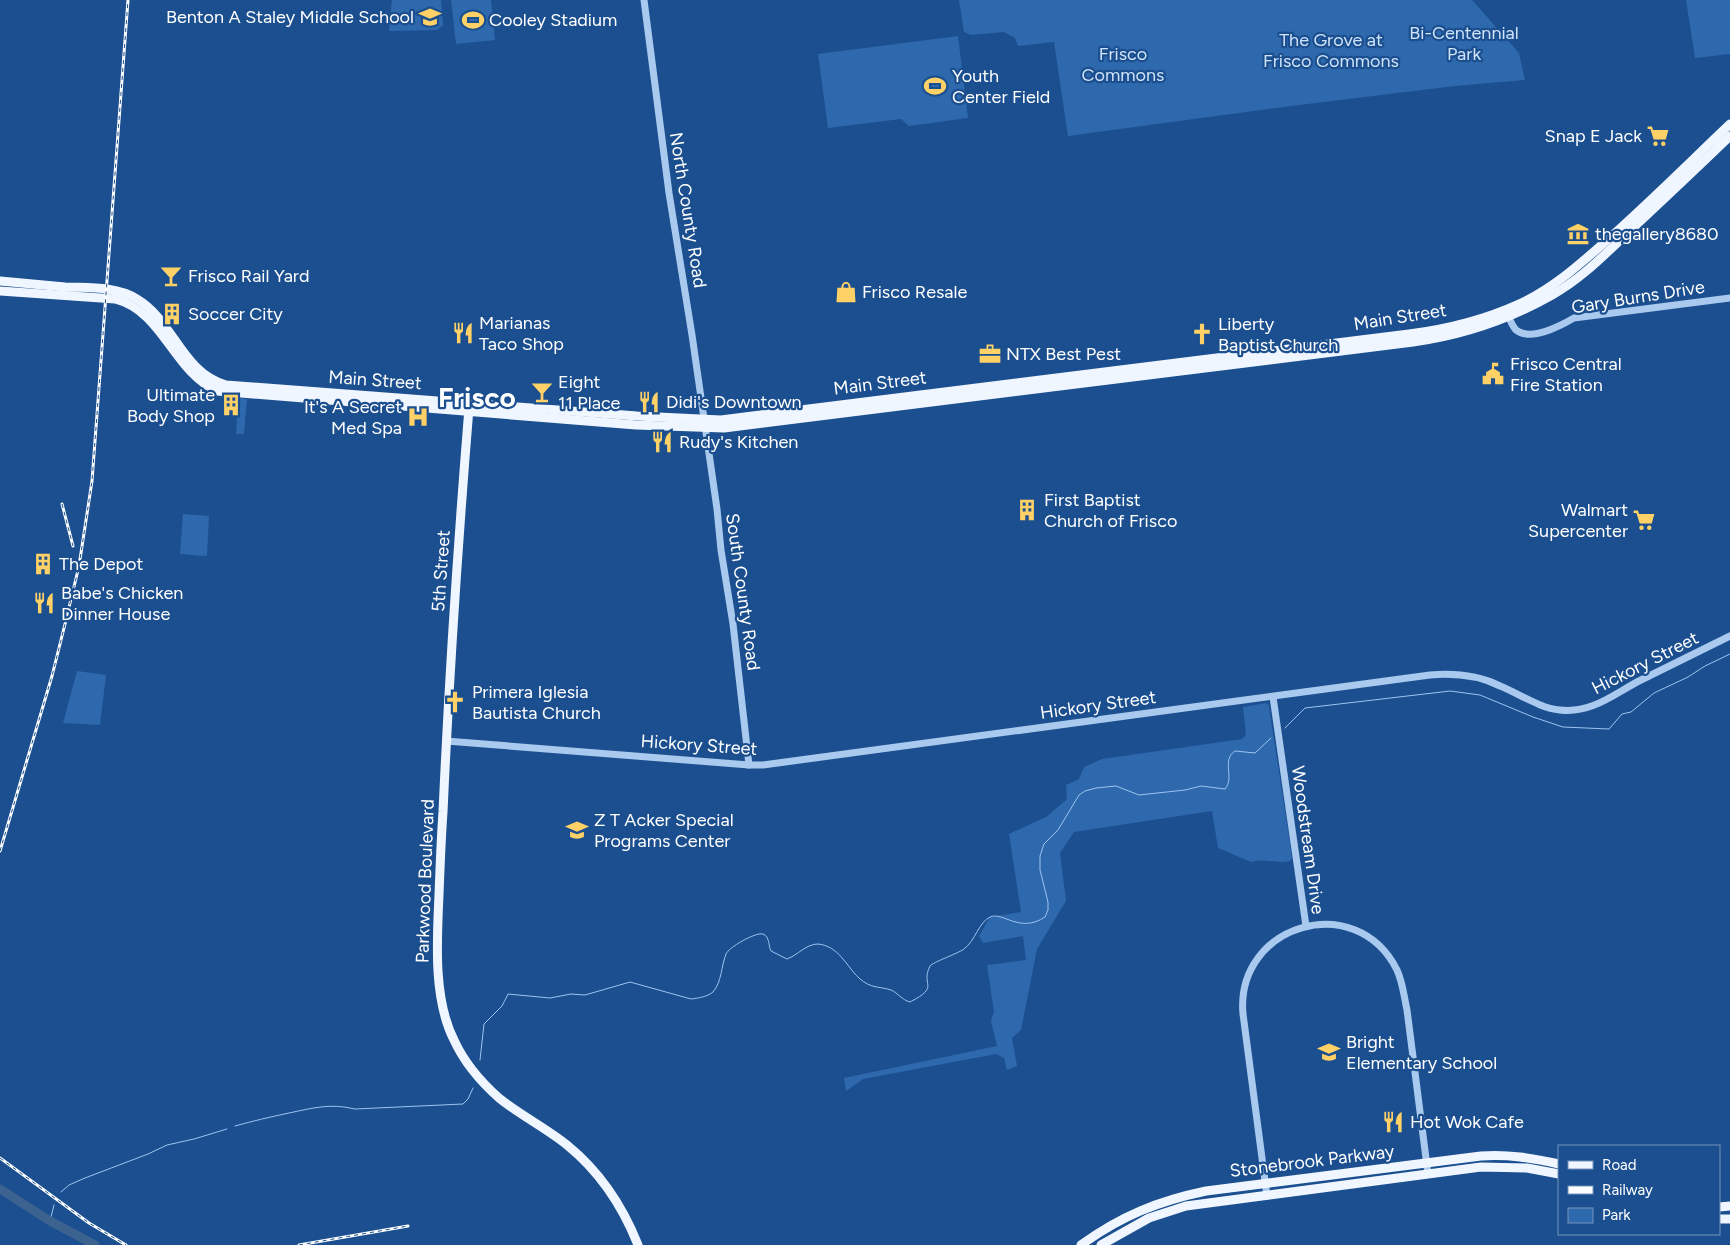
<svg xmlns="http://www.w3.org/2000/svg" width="1730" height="1245" font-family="Figtree,sans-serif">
<rect width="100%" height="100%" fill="#1b4f8f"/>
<g fill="#2e69ad">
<path d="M 392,0 L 441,0 L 443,25 L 437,30 L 389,31 Z"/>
<path d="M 451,0 L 491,0 L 495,40 L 456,44 Z"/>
<path d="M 959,0 L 1472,0 L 1519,53 L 1525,80 L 1455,86 L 1283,107 L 1068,136 L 1054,42 L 1018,46 L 1015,38 L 1004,32 L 971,35 L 964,32 Z"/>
<path d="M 1686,0 L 1730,0 L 1730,54 L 1695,58 Z"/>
<path d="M 958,36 L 968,118 L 909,126 L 901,119 L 828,128 L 818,54 Z"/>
<path d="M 238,398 L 247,399 L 244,434 L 236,434 Z"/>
<path d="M 183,514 L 209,516 L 207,555 L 205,556 L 180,554 Z"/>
<path d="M 77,671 L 106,675 L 100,725 L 63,723 Z"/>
<path d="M 1266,703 L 1269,705 C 1276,756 1285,807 1292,858 L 1290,861 C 1277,864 1263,858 1251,862 L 1218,848 L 1212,811 L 1074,832 L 1060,853 L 1066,901 L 1037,949 L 1021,1030 L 1012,1038 L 1017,1066 L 1007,1070 L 1004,1058 L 996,1054 L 863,1079 L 846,1091 L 844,1078 L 997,1046 L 991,1021 L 994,1012 L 987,965 L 1026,960 L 1023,936 L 983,943 L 979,936 L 990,917 L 1021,912 L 1009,834 L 1046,817 L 1067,799 L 1066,785 L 1079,779 L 1084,767 L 1102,759 L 1242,739 L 1246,735 L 1243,707 Z"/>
</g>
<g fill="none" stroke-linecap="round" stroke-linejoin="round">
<g stroke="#9cc4f0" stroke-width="1">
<path d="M 1285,728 L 1305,708 L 1450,691 L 1480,695 L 1533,717 L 1563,727 L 1609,729 L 1622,714 L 1631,712 L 1654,693 L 1688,677 L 1705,666 L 1730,654"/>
<path d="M 480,1060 L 484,1024 L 502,1006 L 508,994 L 550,998 L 571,994 L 585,995 L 630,982 L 691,999 C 698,998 707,997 713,992 C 722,981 721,967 726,954 C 728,948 755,932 763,934 C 770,937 768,945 771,951 L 787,959 C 798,955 806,944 818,944 C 839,946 846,966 859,978 C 871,989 879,986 891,990 C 898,993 902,1000 910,1002 C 941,986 920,986 930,966 C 933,962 957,954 964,949 C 975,941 979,922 990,917 C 1002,911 1020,934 1045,917 L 1048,910 L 1048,902 L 1040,870 L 1040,856 L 1044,844 L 1058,830 L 1079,795 L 1085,791 L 1096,788 L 1116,786 L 1139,795 L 1185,790 L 1201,786 L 1225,789 C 1235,778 1221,760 1235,751 L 1255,753 L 1271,738"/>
<path d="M 235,1126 C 253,1121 270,1117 289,1113 C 313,1108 330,1103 355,1109 L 463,1104 L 468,1099 L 473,1088"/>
<path d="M 61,1192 L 69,1185 L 85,1178 L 148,1154 L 167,1145 L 194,1139 L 227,1129"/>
<path d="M 50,1221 L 54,1205"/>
</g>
<path stroke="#3c6290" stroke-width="9" d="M 0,1189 L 50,1221 L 95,1245"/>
<g stroke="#a9c9ee" stroke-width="7">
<path d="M 644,0 L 669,193 L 692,335 L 717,509 L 721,550 L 733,624 L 749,765"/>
<path d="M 1506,312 C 1509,317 1512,326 1516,330 C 1531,342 1560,326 1574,318 L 1730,298"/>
<path d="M 1273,697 L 1306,926"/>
<path d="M 446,741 L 749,765 L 763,765 L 1430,675 C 1454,673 1478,675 1500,686 C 1520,694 1539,708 1560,710 C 1592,714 1615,693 1641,680 C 1671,665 1700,651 1730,636"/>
<path d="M 1267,1196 L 1243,1014 C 1235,925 1356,888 1397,970 C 1403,983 1404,997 1407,1010 L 1428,1174"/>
</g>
<g stroke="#f0f6ff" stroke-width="9">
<path d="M 0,281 C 22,283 43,285 65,287 C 89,288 116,286 137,299 C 174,321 182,373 226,385 L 637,416 L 721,420 L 1409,334 C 1447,329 1484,320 1519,304 C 1551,290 1579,265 1605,242 C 1648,204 1689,163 1730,124"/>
<path d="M 0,291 L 115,299 C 163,311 173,371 217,391 L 636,425 L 724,428 L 1413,342 C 1463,335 1508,320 1552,295 C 1583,278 1608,251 1634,227 C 1666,197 1698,167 1730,136"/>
<path d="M 469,408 C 458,543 449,678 443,812 C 441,840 440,868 439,895 C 437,940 433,999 454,1040 C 464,1062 481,1082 499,1098 C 520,1115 546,1128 567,1145 C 599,1171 623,1207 638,1245"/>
<path d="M 1719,1207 L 1730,1206"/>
<path d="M 1719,1219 L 1730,1219"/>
<path d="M 1081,1245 C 1121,1216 1158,1201 1206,1191 L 1481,1156 C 1508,1154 1532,1158 1559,1164"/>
<path d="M 1101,1245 L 1149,1218 L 1186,1206 L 1481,1167 L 1527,1168 L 1559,1174"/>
</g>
<g stroke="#fff" stroke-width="3">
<g id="rail">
<path d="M 62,504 L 73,546"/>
<path d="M 0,851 L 52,676 L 65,624 L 79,566 L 92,481 L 128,0"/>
<path d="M 0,1158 L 89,1223 L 126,1245"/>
<path d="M 299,1245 L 408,1226"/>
</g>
</g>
<use href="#rail" stroke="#1b4f8f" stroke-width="1" stroke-dasharray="4" stroke-linecap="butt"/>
</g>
<defs>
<g id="school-bare" transform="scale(1.725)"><path d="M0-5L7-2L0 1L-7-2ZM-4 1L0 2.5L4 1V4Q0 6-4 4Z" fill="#ffd166" stroke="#1b4f8f" stroke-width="2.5" paint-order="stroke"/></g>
<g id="stadium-bare" transform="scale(1.725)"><path d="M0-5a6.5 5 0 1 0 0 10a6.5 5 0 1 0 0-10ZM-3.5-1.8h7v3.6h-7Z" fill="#ffd166" stroke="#1b4f8f" stroke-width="2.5" paint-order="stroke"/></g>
<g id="supermarket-bare" transform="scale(1.725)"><path d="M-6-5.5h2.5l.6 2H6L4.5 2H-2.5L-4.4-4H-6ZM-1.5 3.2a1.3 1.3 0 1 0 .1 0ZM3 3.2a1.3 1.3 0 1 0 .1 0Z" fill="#ffd166" stroke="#1b4f8f" stroke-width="2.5" paint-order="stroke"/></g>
<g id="museum-bare" transform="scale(1.725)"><path d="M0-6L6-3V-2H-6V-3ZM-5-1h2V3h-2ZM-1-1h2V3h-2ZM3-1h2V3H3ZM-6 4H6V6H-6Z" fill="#ffd166" stroke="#1b4f8f" stroke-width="2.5" paint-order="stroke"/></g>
<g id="bar-bare" transform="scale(1.725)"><path d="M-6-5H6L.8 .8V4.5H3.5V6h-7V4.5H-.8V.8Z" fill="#ffd166" stroke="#1b4f8f" stroke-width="2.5" paint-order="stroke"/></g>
<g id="shop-bare" transform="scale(1.725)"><path d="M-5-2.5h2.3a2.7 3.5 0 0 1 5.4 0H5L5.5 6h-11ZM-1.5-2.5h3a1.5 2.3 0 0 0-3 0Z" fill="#ffd166" stroke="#1b4f8f" stroke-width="2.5" paint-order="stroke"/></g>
<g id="building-bare" transform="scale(1.725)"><path d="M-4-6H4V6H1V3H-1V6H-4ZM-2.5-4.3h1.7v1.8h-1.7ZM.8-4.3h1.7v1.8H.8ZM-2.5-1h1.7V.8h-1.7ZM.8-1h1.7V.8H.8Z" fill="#ffd166" stroke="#1b4f8f" stroke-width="2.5" paint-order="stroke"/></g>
<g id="restaurant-bare" transform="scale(1.725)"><path d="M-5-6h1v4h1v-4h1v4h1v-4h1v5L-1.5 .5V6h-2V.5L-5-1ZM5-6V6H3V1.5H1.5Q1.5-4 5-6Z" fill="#ffd166" stroke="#1b4f8f" stroke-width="2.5" paint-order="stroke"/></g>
<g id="church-bare" transform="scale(1.725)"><path d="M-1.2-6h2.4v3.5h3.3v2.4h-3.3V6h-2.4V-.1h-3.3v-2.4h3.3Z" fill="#ffd166" stroke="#1b4f8f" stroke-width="2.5" paint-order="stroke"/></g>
<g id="office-bare" transform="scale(1.725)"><path d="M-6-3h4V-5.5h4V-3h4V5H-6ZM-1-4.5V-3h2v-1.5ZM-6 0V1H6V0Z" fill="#ffd166" stroke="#1b4f8f" stroke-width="2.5" paint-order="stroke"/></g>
<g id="civic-bare" transform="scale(1.725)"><path d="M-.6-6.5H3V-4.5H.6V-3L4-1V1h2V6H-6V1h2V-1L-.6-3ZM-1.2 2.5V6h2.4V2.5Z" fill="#ffd166" stroke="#1b4f8f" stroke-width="2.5" paint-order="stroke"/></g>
<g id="hospital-bare" transform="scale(1.725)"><path d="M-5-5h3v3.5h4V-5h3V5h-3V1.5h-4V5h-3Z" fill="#ffd166" stroke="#1b4f8f" stroke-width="2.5" paint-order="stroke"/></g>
</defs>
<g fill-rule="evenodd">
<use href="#school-bare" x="430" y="17"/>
<use href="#stadium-bare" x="473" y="20"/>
<use href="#stadium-bare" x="935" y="86"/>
<use href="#supermarket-bare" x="1658" y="136"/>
<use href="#museum-bare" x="1578" y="234"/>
<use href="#bar-bare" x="171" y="276"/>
<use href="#shop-bare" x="846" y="292"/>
<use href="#building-bare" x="172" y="314"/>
<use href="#restaurant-bare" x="463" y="333"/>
<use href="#church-bare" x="1202" y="334"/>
<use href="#office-bare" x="990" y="354"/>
<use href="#civic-bare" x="1493" y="374"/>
<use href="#bar-bare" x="542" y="392"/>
<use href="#restaurant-bare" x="649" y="402"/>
<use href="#building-bare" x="231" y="405"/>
<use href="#hospital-bare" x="418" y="417"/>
<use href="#restaurant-bare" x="662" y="442"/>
<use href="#building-bare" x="1027" y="510"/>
<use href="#supermarket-bare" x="1644" y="520"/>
<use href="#building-bare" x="43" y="564"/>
<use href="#restaurant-bare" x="44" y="603"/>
<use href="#church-bare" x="455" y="702"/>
<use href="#school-bare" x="577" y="830"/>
<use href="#school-bare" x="1329" y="1052"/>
<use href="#restaurant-bare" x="1393" y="1122"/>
</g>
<g text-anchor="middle" stroke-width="4.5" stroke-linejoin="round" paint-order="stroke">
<g font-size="18" fill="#fff" stroke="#1b4f8f" text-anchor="start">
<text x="414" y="23" text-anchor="end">Benton A Staley Middle School</text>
<text x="489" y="26">Cooley Stadium</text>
<text x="952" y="82">Youth<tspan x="952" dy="21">Center Field</tspan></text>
<text x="1642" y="142" text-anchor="end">Snap E Jack</text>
<text x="1595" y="240">thegallery8680</text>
<text x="188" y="282">Frisco Rail Yard</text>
<text x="862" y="298">Frisco Resale</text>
<text x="188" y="320">Soccer City</text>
<text x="479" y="329">Marianas<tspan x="479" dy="21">Taco Shop</tspan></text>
<text x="1218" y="330">Liberty<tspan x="1218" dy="21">Baptist Church</tspan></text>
<text x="1006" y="360">NTX Best Pest</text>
<text x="1510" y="370">Frisco Central<tspan x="1510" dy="21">Fire Station</tspan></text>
<text x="558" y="388">Eight<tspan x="558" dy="21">11 Place</tspan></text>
<text x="215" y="401" text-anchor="end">Ultimate<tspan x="215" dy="21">Body Shop</tspan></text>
<text x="666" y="408">Didi's Downtown</text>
<text x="402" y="413" text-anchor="end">It's A Secret<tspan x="402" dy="21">Med Spa</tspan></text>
<text x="679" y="448">Rudy's Kitchen</text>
<text x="1044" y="506">First Baptist<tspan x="1044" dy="21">Church of Frisco</tspan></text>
<text x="1628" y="516" text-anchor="end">Walmart<tspan x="1628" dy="21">Supercenter</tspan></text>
<text x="59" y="570">The Depot</text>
<text x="61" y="599">Babe's Chicken<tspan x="61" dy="21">Dinner House</tspan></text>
<text x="472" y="698">Primera Iglesia<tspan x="472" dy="21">Bautista Church</tspan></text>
<text x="594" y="826">Z T Acker Special<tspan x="594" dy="21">Programs Center</tspan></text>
<text x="1346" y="1048">Bright<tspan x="1346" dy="21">Elementary School</tspan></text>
<text x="1410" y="1128">Hot Wok Cafe</text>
</g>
<g font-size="18" fill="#cfe3fa" stroke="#1b4f8f">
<text x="1464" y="39">Bi-Centennial<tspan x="1464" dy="21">Park</tspan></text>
<text x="1331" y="46">The Grove at<tspan x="1331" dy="21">Frisco Commons</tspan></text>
<text x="1123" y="60">Frisco<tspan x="1123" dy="21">Commons</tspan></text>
</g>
<g font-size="18" fill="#fff" stroke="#1b4f8f">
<text transform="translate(688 210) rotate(81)" y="6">North County Road</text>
<text transform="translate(1638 297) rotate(-9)" y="6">Gary Burns Drive</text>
<text transform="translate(1400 317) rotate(-9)" y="6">Main Street</text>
<text transform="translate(375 380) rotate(4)" y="6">Main Street</text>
<text transform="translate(880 383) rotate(-7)" y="6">Main Street</text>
<text transform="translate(441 571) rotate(-86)" y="6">5th Street</text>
<text transform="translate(743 592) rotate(82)" y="6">South County Road</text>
<text transform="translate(1645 663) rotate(-27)" y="6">Hickory Street</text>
<text transform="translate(1098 705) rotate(-8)" y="6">Hickory Street</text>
<text transform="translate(699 745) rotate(4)" y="6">Hickory Street</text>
<text transform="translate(1308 840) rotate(82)" y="6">Woodstream Drive</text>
<text transform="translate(425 881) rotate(-88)" y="6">Parkwood Boulevard</text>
<text transform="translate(1312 1161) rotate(-7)" y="6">Stonebrook Parkway</text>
</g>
<g font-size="28" font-weight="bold" fill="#fff" stroke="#1b4f8f">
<text x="477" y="407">Frisco</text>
</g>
</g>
<rect x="1558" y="1145" width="162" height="90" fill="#1b4f8f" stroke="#7695bc"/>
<rect x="1568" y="1161" width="25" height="8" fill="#f0f6ff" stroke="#7695bc"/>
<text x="1602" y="1170" font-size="15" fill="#ffffff">Road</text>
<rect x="1568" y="1186" width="25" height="8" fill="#ffffff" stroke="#7695bc"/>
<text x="1602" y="1195" font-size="15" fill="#ffffff">Railway</text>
<rect x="1568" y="1208" width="25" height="15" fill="#2e69ad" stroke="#7695bc"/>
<text x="1602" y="1220" font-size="15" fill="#ffffff">Park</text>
</svg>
